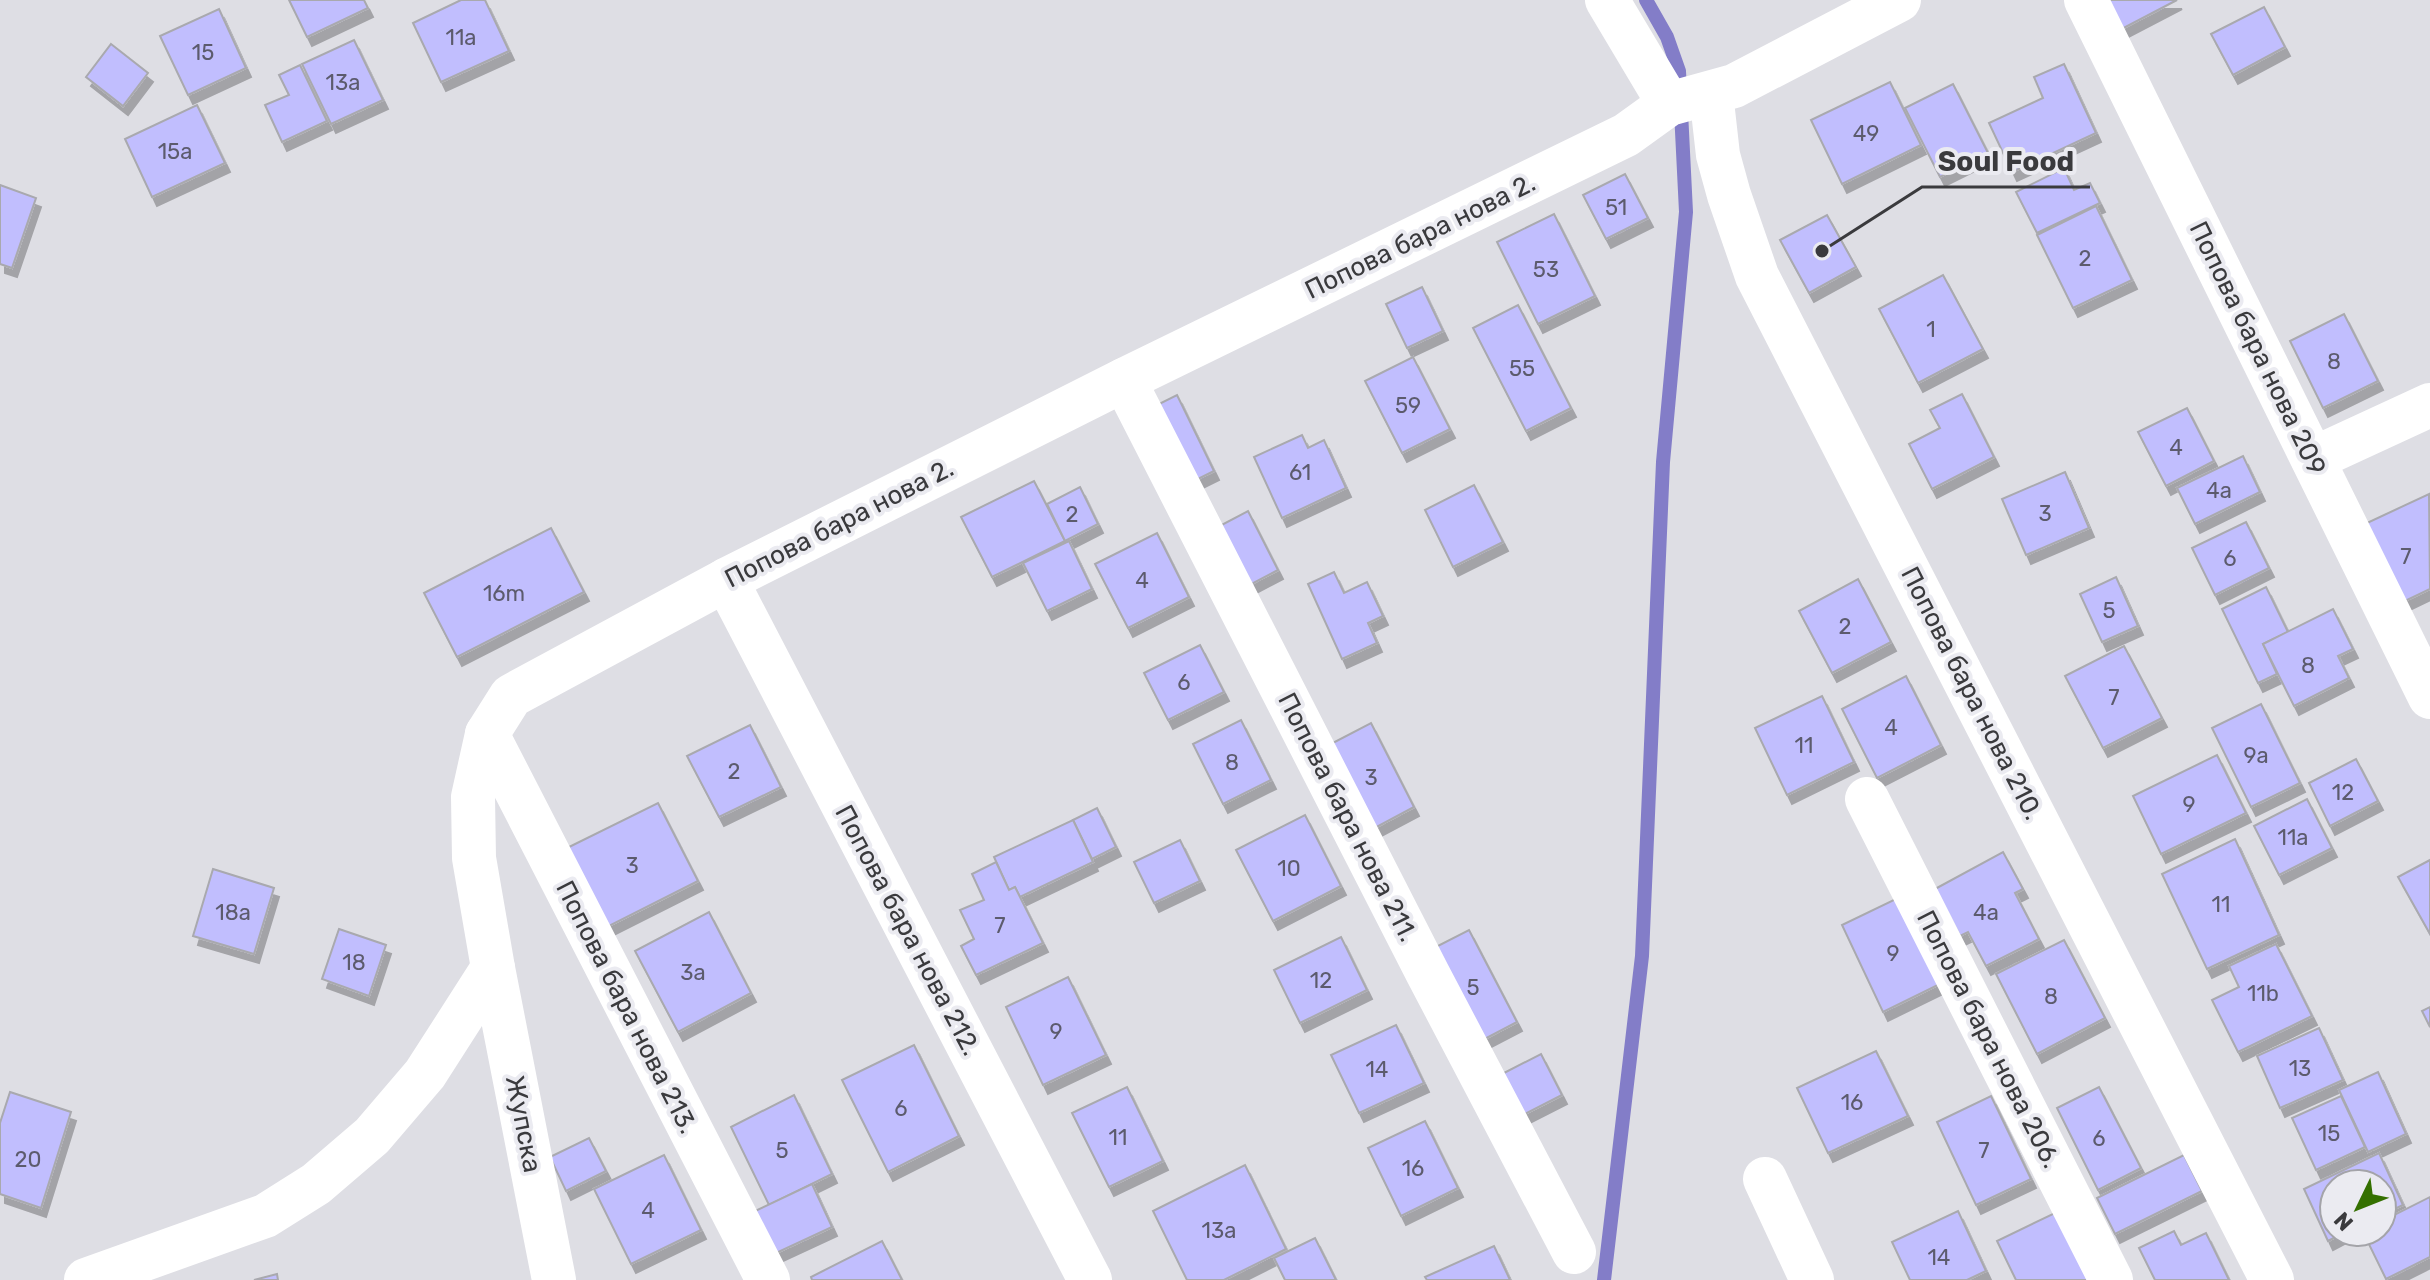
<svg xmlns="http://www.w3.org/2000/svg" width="2430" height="1280" font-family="Rubik,sans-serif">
<defs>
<filter id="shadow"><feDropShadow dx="5" dy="9" stdDeviation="0" flood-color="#0004"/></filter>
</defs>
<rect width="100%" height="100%" fill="#dedee4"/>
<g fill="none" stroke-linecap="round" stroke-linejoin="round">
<path stroke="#837dc8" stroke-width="14" d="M 1604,1280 L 1642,956 L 1663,462 L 1686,212 L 1679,71 L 1667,37 L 1646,0"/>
</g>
<g fill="#c1befe" stroke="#a9a9ae" stroke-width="2" filter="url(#shadow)">
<path d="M 289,0 L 364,0 L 368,8 L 307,37 Z"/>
<path d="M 461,0 L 485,0 L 509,51 L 441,82 L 413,23 Z"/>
<path d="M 2099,0 L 2177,0 L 2116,32 Z"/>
<path d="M 2264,7 L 2285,47 L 2233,75 L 2211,34 Z"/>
<path d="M 219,9 L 246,68 L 188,95 L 160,36 Z"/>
<path d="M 354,40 L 383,100 L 331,124 L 302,64 Z"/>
<path d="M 111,44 L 148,73 L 123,106 L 86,77 Z"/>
<path d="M 2064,64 L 2096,133 L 2012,172 L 1989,123 L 2043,98 L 2034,77 Z"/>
<path d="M 300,65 L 327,121 L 282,142 L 265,105 L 289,95 L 279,75 Z"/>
<path d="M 1890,82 L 1921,145 L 1842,184 L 1811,120 Z"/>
<path d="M 1953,84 L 1988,153 L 1940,177 L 1905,108 Z"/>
<path d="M 197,105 L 225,163 L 152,197 L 125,139 Z"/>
<path d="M 2064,168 L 2074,190 L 2090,183 L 2100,203 L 2037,233 L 2016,192 Z"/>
<path d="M 1625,174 L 1648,218 L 1606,239 L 1583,195 Z"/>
<path d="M 0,185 L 36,198 L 12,268 L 0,264 Z"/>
<path d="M 2096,206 L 2132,280 L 2073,308 L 2037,235 Z"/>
<path d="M 1554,214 L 1595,296 L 1538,324 L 1497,242 Z"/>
<path d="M 1827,215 L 1856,267 L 1809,293 L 1780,240 Z"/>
<path d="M 1943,275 L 1983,349 L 1918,383 L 1879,309 Z"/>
<path d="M 1422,287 L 1443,331 L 1407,348 L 1386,304 Z"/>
<path d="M 1518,305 L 1571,408 L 1526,431 L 1473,328 Z"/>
<path d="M 2344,314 L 2378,381 L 2323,408 L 2290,341 Z"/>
<path d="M 1413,357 L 1450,429 L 1402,453 L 1365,381 Z"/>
<path d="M 1962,394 L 1994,457 L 1932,489 L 1909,444 L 1940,428 L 1930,410 Z"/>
<path d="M 1177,395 L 1214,471 L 1186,485 L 1149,409 Z"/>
<path d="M 2187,408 L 2214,461 L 2166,486 L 2138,432 Z"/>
<path d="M 1302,435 L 1308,448 L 1324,440 L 1346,488 L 1282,518 L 1254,457 Z"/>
<path d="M 2243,456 L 2260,492 L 2195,524 L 2177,488 Z"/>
<path d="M 2065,472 L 2089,528 L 2026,555 L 2002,499 Z"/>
<path d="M 1034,481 L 1065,541 L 992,577 L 961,517 Z"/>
<path d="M 1474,485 L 1503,542 L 1453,567 L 1425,510 Z"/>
<path d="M 1080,487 L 1098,524 L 1065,541 L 1047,504 Z"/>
<path d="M 2429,494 L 2430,589 L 2403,602 L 2367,523 Z"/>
<path d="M 1248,511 L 1278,570 L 1244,588 L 1214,529 Z"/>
<path d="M 2246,522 L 2269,568 L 2215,595 L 2192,548 Z"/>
<path d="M 551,528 L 584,592 L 457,657 L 424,593 Z"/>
<path d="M 1157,533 L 1189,597 L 1128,628 L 1095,564 Z"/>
<path d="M 1069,541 L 1092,589 L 1047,611 L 1023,563 Z"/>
<path d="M 1334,572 L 1344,593 L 1367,582 L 1383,616 L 1368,623 L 1377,643 L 1342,659 L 1308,584 Z"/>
<path d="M 2116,577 L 2138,626 L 2102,642 L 2080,594 Z"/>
<path d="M 1858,579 L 1891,642 L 1832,673 L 1799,611 Z"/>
<path d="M 2266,587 L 2288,632 L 2263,644 L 2277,674 L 2258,683 L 2222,609 Z"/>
<path d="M 2333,609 L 2353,649 L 2338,656 L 2349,678 L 2294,706 L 2263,644 Z"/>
<path d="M 1200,645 L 1224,692 L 1168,720 L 1144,673 Z"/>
<path d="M 2124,646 L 2162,718 L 2103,748 L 2065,676 Z"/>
<path d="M 1906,676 L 1941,745 L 1877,778 L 1842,709 Z"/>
<path d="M 1822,696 L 1854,762 L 1787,795 L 1755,728 Z"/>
<path d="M 2261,704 L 2300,783 L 2251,807 L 2212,728 Z"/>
<path d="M 1241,720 L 1271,780 L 1223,804 L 1193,744 Z"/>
<path d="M 1371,723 L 1414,807 L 1371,830 L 1327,746 Z"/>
<path d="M 750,725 L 781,787 L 719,817 L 687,756 Z"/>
<path d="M 2217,755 L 2246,813 L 2161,854 L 2133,796 Z"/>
<path d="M 2356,759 L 2378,801 L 2330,826 L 2309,783 Z"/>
<path d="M 2307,799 L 2332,848 L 2279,875 L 2254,826 Z"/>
<path d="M 658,803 L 698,881 L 607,927 L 567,848 Z"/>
<path d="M 1097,808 L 1116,847 L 1092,859 L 1073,820 Z"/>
<path d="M 1305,815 L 1341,886 L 1273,921 L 1236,850 Z"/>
<path d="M 1073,820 L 1093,862 L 1020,897 L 1015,887 L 1009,890 L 994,857 Z"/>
<path d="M 2235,839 L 2279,935 L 2207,969 L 2162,874 Z"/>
<path d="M 1180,840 L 1200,881 L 1154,903 L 1134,862 Z"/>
<path d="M 2003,852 L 2023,889 L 2015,893 L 2039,939 L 1986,966 L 1968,932 L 1960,936 L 1935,889 Z"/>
<path d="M 2430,860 L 2430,934 L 2398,877 Z"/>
<path d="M 996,862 L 1009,890 L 1015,887 L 1043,943 L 976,975 L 961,946 L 974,939 L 960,910 L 984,900 L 972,874 Z"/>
<path d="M 213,869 L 274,888 L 254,954 L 193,936 Z"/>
<path d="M 1902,896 L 1944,982 L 1883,1012 L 1842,925 Z"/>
<path d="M 709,912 L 751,993 L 678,1032 L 635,951 Z"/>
<path d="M 339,929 L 386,945 L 369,996 L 322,979 Z"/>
<path d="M 1469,930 L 1517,1022 L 1477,1043 L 1428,951 Z"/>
<path d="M 1341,937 L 1367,990 L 1300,1023 L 1274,970 Z"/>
<path d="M 2064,940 L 2105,1018 L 2037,1054 L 1996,974 Z"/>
<path d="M 2276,944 L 2312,1016 L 2238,1052 L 2212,1000 L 2239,987 L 2229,966 Z"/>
<path d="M 1068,977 L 1106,1055 L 1043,1085 L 1006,1007 Z"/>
<path d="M 2430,1007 L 2430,1027 L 2422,1011 Z"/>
<path d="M 1396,1025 L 1424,1083 L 1359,1113 L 1331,1055 Z"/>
<path d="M 2319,1028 L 2343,1080 L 2280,1108 L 2257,1056 Z"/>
<path d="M 914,1045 L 959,1136 L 888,1172 L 842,1080 Z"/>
<path d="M 1876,1051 L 1908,1116 L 1828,1153 L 1797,1088 Z"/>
<path d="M 1541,1054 L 1562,1095 L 1523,1115 L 1502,1074 Z"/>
<path d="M 2378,1072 L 2406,1134 L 2368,1152 L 2339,1090 Z"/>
<path d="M 1127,1087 L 1163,1161 L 1109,1187 L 1072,1113 Z"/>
<path d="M 2099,1087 L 2141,1168 L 2098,1190 L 2057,1108 Z"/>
<path d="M 10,1092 L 71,1112 L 41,1208 L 0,1194 L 0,1123 Z"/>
<path d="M 794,1095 L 832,1174 L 769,1205 L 731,1127 Z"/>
<path d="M 1991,1096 L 2031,1179 L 1976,1205 L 1937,1122 Z"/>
<path d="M 2341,1096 L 2365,1147 L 2316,1170 L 2292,1118 Z"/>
<path d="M 1425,1121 L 1458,1188 L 1401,1216 L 1368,1148 Z"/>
<path d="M 589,1138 L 606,1171 L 566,1191 L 550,1157 Z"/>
<path d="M 2379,1153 L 2403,1205 L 2382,1215 L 2382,1184 L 2334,1184 L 2334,1232 L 2345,1232 L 2328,1241 L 2304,1189 Z"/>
<path d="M 664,1155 L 701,1230 L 631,1264 L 594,1189 Z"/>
<path d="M 2184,1155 L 2202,1191 L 2115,1234 L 2097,1198 Z"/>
<path d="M 1245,1165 L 1286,1249 L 1224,1280 L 1187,1280 L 1153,1211 Z"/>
<path d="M 812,1184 L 832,1227 L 774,1254 L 753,1212 Z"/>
<path d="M 2430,1197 L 2430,1257 L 2386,1279 L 2363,1232 L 2382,1232 L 2382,1221 Z"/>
<path d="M 1958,1211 L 1986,1271 L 1967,1280 L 1910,1280 L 1892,1242 Z"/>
<path d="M 2057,1212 L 2089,1280 L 2016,1280 L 1997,1241 Z"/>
<path d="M 2174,1231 L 2181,1245 L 2206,1233 L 2229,1280 L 2155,1280 L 2139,1248 Z"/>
<path d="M 1315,1238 L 1336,1280 L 1285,1280 L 1274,1258 Z"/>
<path d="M 882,1241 L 902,1280 L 812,1280 L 811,1277 Z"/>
<path d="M 1494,1246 L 1510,1280 L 1427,1280 L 1425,1277 Z"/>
<path d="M 277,1274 L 278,1280 L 254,1280 Z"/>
</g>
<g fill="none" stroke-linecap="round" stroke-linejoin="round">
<g stroke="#fff" stroke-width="44">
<path d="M 1607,0 L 1669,104"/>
<path d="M 2086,0 L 2430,697"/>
<path d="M 1711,93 L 1718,155 L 1729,195 L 1757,276 L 2272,1280"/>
<path d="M 1124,380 L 1428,974 L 1574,1252"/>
<path d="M 2313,459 L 2430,405"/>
<path d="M 726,580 L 1090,1280"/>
<path d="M 487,734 L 768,1280"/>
<path d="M 1867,799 L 2111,1280"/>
<path d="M 1765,1179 L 1812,1280"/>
<path d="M 86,1280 L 265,1216 L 316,1184 L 372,1136 L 425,1074 L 493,968"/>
<path d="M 554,1280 L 493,968 L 474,858 L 473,797 L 487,734 L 511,696 L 726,580 L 1124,380 L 1626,135 L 1669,104 L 1734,86 L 1899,0"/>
</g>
</g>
<g text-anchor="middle" stroke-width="8" stroke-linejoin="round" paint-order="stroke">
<g font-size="22" fill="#5c5b6d">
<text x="461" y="45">11a</text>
<text x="203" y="60">15</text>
<text x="343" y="90">13a</text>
<text x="1866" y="141">49</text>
<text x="175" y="159">15a</text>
<text x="1616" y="215">51</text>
<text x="2085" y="266">2</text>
<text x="1546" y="277">53</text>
<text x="1931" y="337">1</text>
<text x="2334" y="369">8</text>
<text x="1522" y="376">55</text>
<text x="1408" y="413">59</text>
<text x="2176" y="455">4</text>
<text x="1300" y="480">61</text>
<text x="2219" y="498">4a</text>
<text x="2045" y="521">3</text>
<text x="1072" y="522">2</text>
<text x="2406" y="564">7</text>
<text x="2230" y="566">6</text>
<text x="1142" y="588">4</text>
<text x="504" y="601">16m</text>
<text x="2109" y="618">5</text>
<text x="1845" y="634">2</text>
<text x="2308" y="673">8</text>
<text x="1184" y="690">6</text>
<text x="2114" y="705">7</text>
<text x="1891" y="735">4</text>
<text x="1804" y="753">11</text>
<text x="2256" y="763">9a</text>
<text x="1232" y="770">8</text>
<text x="734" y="779">2</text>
<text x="1371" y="785">3</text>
<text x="2343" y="800">12</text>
<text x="2189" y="812">9</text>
<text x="2293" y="845">11a</text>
<text x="632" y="873">3</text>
<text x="1289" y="876">10</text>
<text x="2221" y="912">11</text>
<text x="233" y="920">18a</text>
<text x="1986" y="920">4a</text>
<text x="1000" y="933">7</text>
<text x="1893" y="961">9</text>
<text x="354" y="970">18</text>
<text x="693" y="980">3a</text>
<text x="1321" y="988">12</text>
<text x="1473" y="995">5</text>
<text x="2263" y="1001">11b</text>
<text x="2051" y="1004">8</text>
<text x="1056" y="1039">9</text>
<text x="2300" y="1076">13</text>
<text x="1377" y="1077">14</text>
<text x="1852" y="1110">16</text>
<text x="901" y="1116">6</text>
<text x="2329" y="1141">15</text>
<text x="1118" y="1145">11</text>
<text x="2099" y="1146">6</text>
<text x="782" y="1158">5</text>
<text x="1984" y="1158">7</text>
<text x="28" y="1167">20</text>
<text x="1413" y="1176">16</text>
<text x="648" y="1218">4</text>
<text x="1219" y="1238">13a</text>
<text x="1939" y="1265">14</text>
</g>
<g font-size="26" fill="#3a3a3d" stroke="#ebebf1">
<text transform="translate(1420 236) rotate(-26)" y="9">Попова бара нова 2.</text>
<text transform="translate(2258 348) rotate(64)" y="9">Попова бара нова 209</text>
<text transform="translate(839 523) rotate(-27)" y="9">Попова бара нова 2.</text>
<text transform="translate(1972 693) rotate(63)" y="9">Попова бара нова 210.</text>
<text transform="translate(1348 817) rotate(63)" y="9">Попова бара нова 211.</text>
<text transform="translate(908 930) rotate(62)" y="9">Попова бара нова 212.</text>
<text transform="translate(627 1007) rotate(63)" y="9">Попова бара нова 213.</text>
<text transform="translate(1989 1039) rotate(63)" y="9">Попова бара нова 206.</text>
<text transform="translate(524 1124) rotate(79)" y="9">Жупска</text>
</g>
</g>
<path fill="none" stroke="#3a3a3d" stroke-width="3" d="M1822 251L1922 187H2090"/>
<circle fill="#3a3a3d" stroke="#ebebf1" stroke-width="3" cx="1822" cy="251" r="8"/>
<g font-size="28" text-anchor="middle" font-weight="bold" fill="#3a3a3d" stroke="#ebebf1" stroke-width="8" stroke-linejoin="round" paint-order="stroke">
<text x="2006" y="171">Soul Food</text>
</g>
<g transform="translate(2358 1208) rotate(227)"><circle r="38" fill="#ebebf1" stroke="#a4a4a9" stroke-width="2"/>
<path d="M0-6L14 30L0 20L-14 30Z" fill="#347000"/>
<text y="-12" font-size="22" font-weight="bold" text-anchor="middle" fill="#3a3a3d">N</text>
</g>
</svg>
